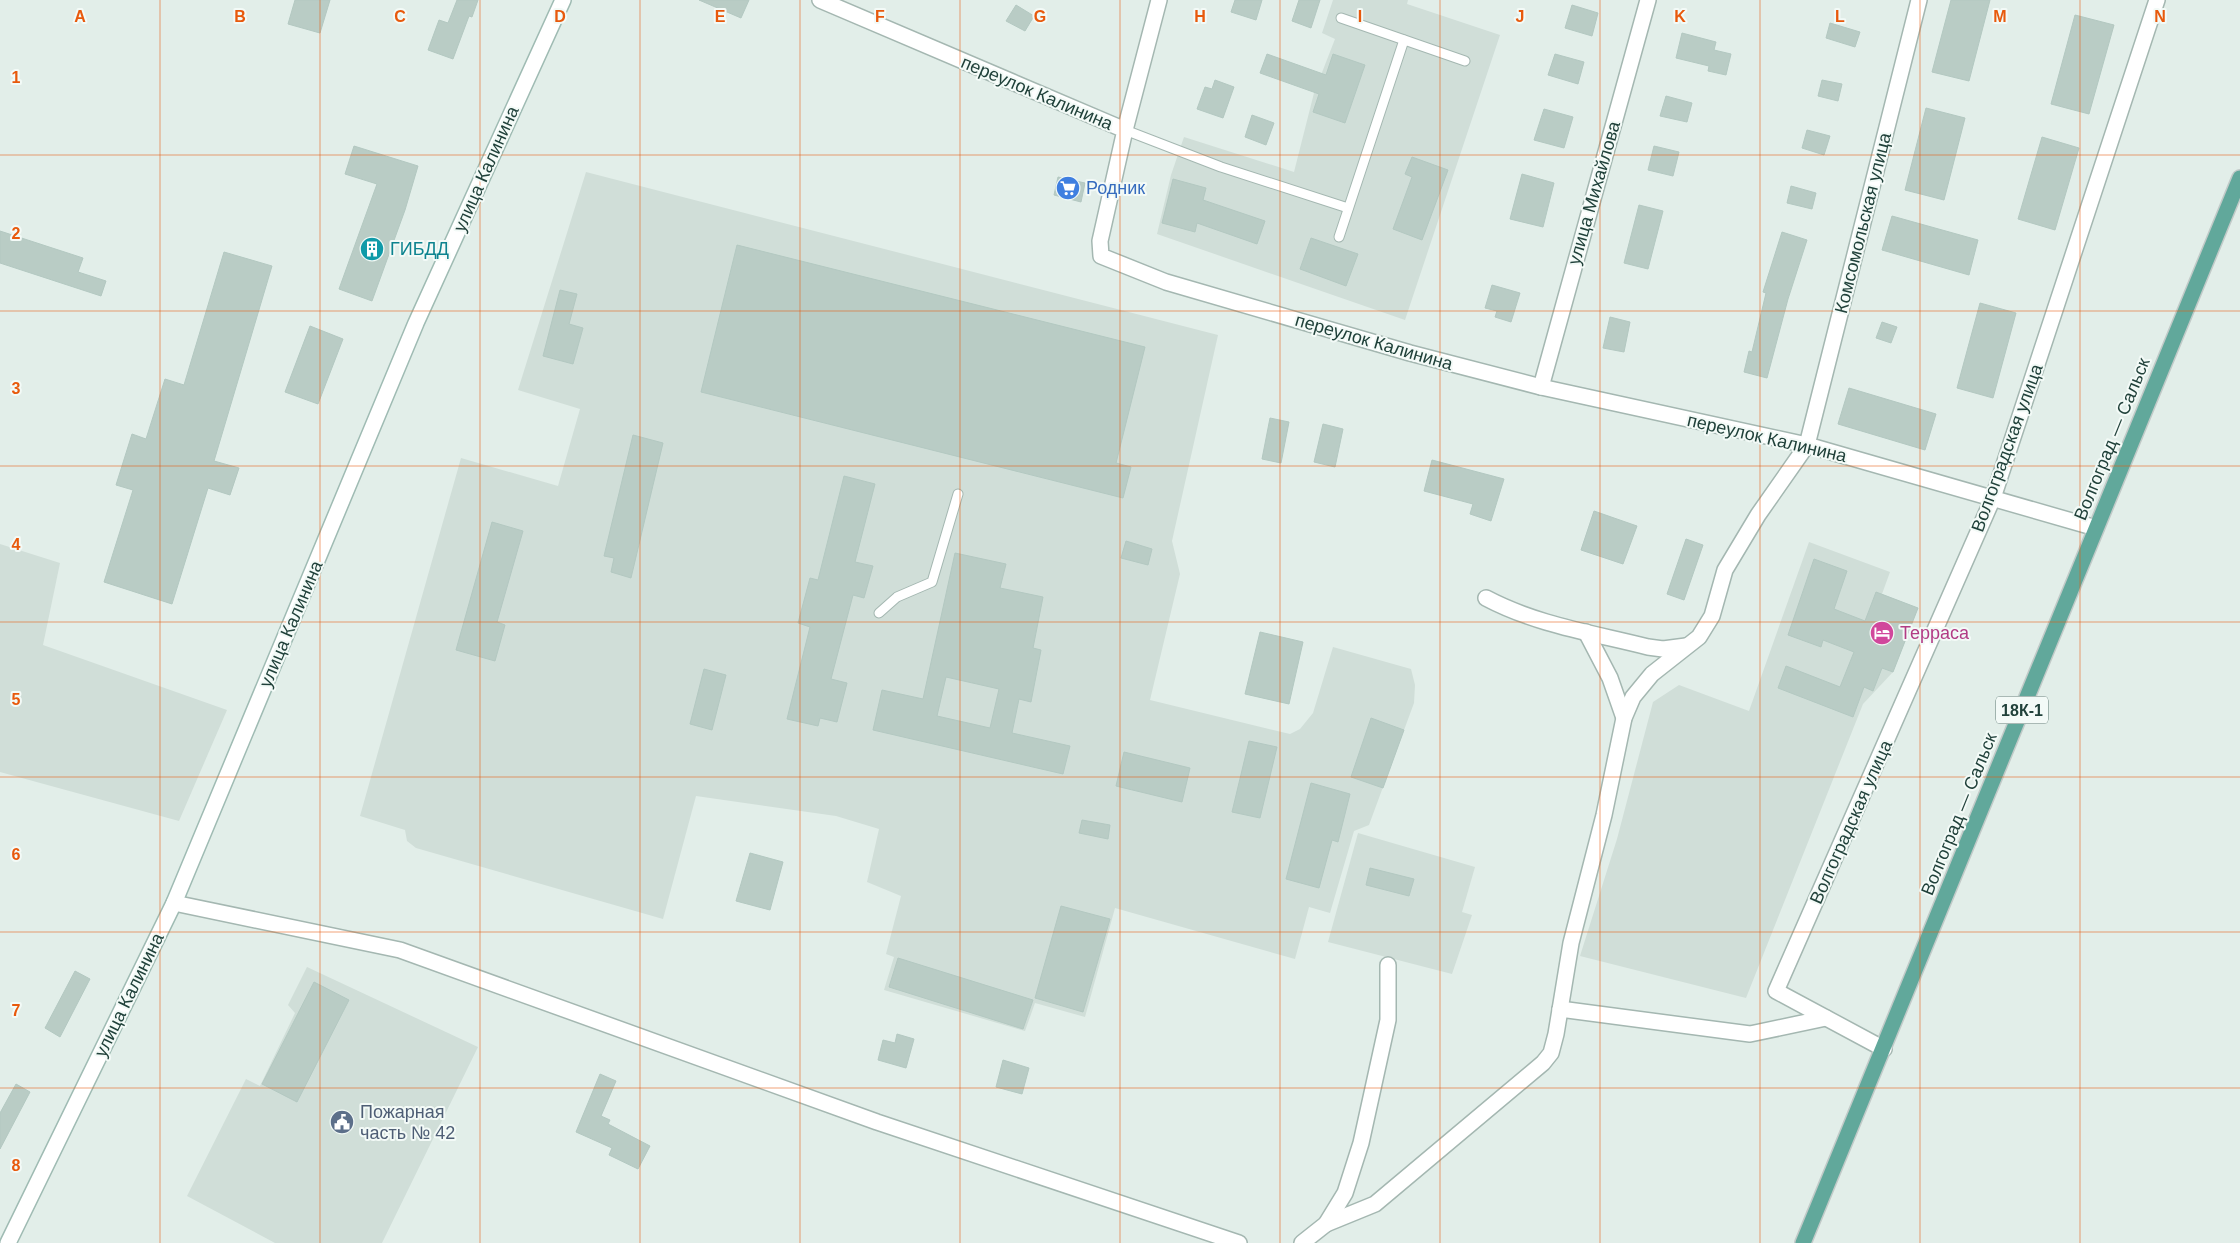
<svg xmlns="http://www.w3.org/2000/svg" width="2240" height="1243" font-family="Arial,sans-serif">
<rect width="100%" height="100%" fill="#e2eee9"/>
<g fill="#d0ded8">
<path d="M 1333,0 L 1408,0 L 1407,4 L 1500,35 L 1405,320 L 1157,234 L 1171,175 L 1184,137 L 1294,172 L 1314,93 L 1335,39 L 1322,33 Z"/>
<path d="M 586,172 L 1218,335 L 1172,541 L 1180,574 L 1150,700 L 1290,734 L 1300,729 L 1313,713 L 1333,647 L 1411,669 L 1415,685 L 1414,703 L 1369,825 L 1354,831 L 1330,913 L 1309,907 L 1295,959 L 1115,908 L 1085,1017 L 1035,1003 L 1025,1031 L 884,990 L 894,957 L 886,954 L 901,896 L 867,882 L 879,829 L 836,816 L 696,796 L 663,919 L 416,848 L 407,841 L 405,830 L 360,816 L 461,458 L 558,486 L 580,409 L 518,390 Z"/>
<path d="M 1809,542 L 1890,572 L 1882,594 L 1918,608 L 1893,672 L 1863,704 L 1746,998 L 1580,956 L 1617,839 L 1653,702 L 1679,685 L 1749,711 Z"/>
<path d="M 0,544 L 60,563 L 43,645 L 227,710 L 179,821 L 0,772 Z"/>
<path d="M 1358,833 L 1475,867 L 1462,912 L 1472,915 L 1452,974 L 1328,942 Z"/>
<path d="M 307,967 L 478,1047 L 382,1243 L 275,1243 L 187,1196 L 246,1079 L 260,1086 L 295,1013 L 288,1005 Z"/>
</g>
<g fill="#b9ccc5" stroke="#b3c8c1" fill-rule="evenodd">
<path d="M 295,0 L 330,0 L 320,33 L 288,24 Z"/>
<path d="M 457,0 L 478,0 L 472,17 L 469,16 L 453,59 L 428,50 L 439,20 L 448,23 Z"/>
<path d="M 699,0 L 749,0 L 741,18 Z"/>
<path d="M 1235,0 L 1262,0 L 1256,20 L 1231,12 Z"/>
<path d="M 1299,0 L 1320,0 L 1311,28 L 1292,21 Z"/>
<path d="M 1951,0 L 1990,0 L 1969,81 L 1932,72 Z"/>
<path d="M 1016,5 L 1034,16 L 1025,31 L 1006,21 Z"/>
<path d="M 1572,5 L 1598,13 L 1592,36 L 1565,28 Z"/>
<path d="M 2075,15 L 2114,25 L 2089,114 L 2051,104 Z"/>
<path d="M 1830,23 L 1860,32 L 1855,47 L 1826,38 Z"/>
<path d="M 1682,33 L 1716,42 L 1714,50 L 1731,54 L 1726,75 L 1708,71 L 1709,66 L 1676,58 Z"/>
<path d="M 1267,54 L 1326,75 L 1333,54 L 1365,65 L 1345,123 L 1313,112 L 1319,94 L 1260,73 Z"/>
<path d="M 1555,54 L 1584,62 L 1578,84 L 1548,75 Z"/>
<path d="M 1215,80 L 1234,87 L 1223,118 L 1197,109 L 1205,87 L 1212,89 Z"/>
<path d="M 1822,80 L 1842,84 L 1838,101 L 1818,96 Z"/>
<path d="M 1666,96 L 1692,103 L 1687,122 L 1660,116 Z"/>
<path d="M 1926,108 L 1965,118 L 1944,200 L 1905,190 Z"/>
<path d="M 1544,109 L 1573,117 L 1564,148 L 1534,140 Z"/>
<path d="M 1252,115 L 1274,123 L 1266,145 L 1245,137 Z"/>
<path d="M 1807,130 L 1830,136 L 1824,155 L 1802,148 Z"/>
<path d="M 2042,137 L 2079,148 L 2055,230 L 2018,219 Z"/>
<path d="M 354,146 L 418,166 L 405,210 L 372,301 L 339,289 L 377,184 L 345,174 Z"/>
<path d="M 1654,146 L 1679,152 L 1673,176 L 1648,170 Z"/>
<path d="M 1412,157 L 1448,170 L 1422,240 L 1393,229 L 1412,177 L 1405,174 Z"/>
<path d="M 1522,174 L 1554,183 L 1543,227 L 1510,219 Z"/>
<path d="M 1058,177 L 1085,183 L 1081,202 L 1054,195 Z"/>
<path d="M 1173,179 L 1206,188 L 1203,200 L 1265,221 L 1257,244 L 1197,223 L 1195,232 L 1162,223 Z"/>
<path d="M 1791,186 L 1816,193 L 1812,209 L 1787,203 Z"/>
<path d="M 1639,205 L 1663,211 L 1648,269 L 1624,263 Z"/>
<path d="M 1892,216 L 1978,240 L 1969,275 L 1882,250 Z"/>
<path d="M 0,231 L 83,258 L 78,272 L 106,281 L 101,296 L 0,263 Z"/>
<path d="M 1782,232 L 1807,240 L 1788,299 L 1767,378 L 1744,372 L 1749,351 L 1752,352 L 1766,293 L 1763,292 Z"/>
<path d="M 1311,238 L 1358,254 L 1346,286 L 1300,269 Z"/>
<path d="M 737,245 L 1145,347 L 1116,463 L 1131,467 L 1123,498 L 701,392 Z"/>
<path d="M 224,252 L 272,266 L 214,461 L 239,468 L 230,495 L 208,488 L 172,604 L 104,582 L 133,490 L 116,485 L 132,434 L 146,439 L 165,379 L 184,385 Z"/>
<path d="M 1492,285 L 1520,293 L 1511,322 L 1495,317 L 1497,311 L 1485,308 Z"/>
<path d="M 560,290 L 577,294 L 569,324 L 583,328 L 573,364 L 543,356 Z"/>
<path d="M 1980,303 L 2016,313 L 1993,398 L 1957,388 Z"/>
<path d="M 1610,317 L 1630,322 L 1624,352 L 1603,348 Z"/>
<path d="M 1882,322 L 1897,327 L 1891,343 L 1876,338 Z"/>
<path d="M 310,326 L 343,339 L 318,404 L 285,392 Z"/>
<path d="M 1849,388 L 1936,414 L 1925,450 L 1838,424 Z"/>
<path d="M 1270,418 L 1289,422 L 1281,463 L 1262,459 Z"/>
<path d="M 1323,424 L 1343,429 L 1335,467 L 1314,462 Z"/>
<path d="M 633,435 L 663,443 L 631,578 L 611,572 L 614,558 L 604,556 Z"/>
<path d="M 1432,460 L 1504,479 L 1491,521 L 1470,514 L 1473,504 L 1424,491 Z"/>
<path d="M 844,476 L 875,484 L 855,562 L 873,566 L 864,598 L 853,595 L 831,679 L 847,683 L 837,722 L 820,718 L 818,726 L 787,719 L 810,627 L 798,623 L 810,578 L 818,580 Z"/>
<path d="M 1594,511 L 1637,526 L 1623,564 L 1581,550 Z"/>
<path d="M 492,522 L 523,531 L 497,622 L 505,625 L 495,661 L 456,650 Z"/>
<path d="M 1686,539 L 1703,545 L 1684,600 L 1667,594 Z"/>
<path d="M 1126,541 L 1152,549 L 1148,565 L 1121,558 Z"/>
<path d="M 955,553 L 1006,564 L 1000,588 L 1043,597 L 1033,648 L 1041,650 L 1031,702 L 1019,699 L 1012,733 L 1070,746 L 1063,774 L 873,730 L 882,690 L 923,699 ZM 946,677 L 999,689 L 990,728 L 937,716 Z"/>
<path d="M 1814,559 L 1847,571 L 1834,609 L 1865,621 L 1876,592 L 1918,608 L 1893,672 L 1882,668 L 1873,691 L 1864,687 L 1853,717 L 1778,688 L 1786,666 L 1840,687 L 1854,652 L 1823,640 L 1821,647 L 1788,635 Z"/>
<path d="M 1260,632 L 1303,642 L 1289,704 L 1245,694 Z"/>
<path d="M 704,669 L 726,675 L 712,730 L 690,724 Z"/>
<path d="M 1371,718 L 1404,730 L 1383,788 L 1351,777 Z"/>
<path d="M 1249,741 L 1277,747 L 1260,818 L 1232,812 Z"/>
<path d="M 1124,752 L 1190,768 L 1182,802 L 1116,786 Z"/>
<path d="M 1311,783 L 1350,794 L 1338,842 L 1332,840 L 1319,888 L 1286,879 Z"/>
<path d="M 1082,820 L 1110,825 L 1108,839 L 1079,833 Z"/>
<path d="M 750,853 L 783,862 L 770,910 L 736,901 Z"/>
<path d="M 1370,868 L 1414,879 L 1409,896 L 1366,885 Z"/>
<path d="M 1061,906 L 1110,919 L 1083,1012 L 1035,998 Z"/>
<path d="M 898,958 L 1033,1000 L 1023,1029 L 889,987 Z"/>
<path d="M 75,971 L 90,979 L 60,1037 L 45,1028 Z"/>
<path d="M 314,982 L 349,1000 L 297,1102 L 262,1084 Z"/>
<path d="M 897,1034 L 914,1039 L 906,1068 L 878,1060 L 883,1040 L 895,1043 Z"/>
<path d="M 1003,1060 L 1029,1068 L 1022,1094 L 996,1087 Z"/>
<path d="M 600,1074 L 616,1081 L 601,1116 L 610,1120 L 608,1124 L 650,1146 L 638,1169 L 609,1155 L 612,1148 L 576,1132 Z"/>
<path d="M 16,1084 L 30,1092 L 0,1149 L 0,1113 Z"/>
</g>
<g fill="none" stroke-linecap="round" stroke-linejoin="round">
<g stroke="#a4b7b1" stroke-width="11">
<g id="lane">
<path d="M 1341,18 L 1465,61"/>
<path d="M 1125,130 L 1221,167 L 1348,208"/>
<path d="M 1339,237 L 1404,40"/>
<path d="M 879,613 L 897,597 L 932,582 L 958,494"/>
</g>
</g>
<g stroke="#a4b7b1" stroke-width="18">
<g id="street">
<path d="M 820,0 L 1125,130 L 1100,241 L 1101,256 L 1166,282 L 1410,353 L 1541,387 L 1807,445 L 2096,528"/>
<path d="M 1125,130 L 1159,0"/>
<path d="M 1541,387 L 1648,0"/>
<path d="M 1486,598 C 1537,625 1593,633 1648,647 L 1663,649 L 1686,646"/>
<path d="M 1586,632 L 1610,678 L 1624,718"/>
<path d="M 174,903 L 400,950 L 877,1122 L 1239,1243"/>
<path d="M 1560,1009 L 1750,1034 L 1826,1018"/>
<path d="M 1884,1049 L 1776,991 L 1993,498 L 2157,0"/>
<path d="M 1326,1224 L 1375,1204 L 1543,1063 L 1551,1053 L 1556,1034 L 1571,943 L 1604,815 L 1624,718 L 1633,697 L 1652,674 L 1699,637 L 1712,616 L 1725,570 L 1758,515 L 1807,445 L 1919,0"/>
<path d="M 1302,1243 L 1326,1224 L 1345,1193 L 1361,1143 L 1388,1020 L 1388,965"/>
</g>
</g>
<g stroke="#9fbbb3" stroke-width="18">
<path id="secondary" d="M 8,1243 L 174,903 L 416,323 L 563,0"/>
</g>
<g stroke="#c1cac8" stroke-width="18">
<path id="primary" d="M 1803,1243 L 2240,178"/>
</g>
<use href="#lane" stroke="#fff" stroke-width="9"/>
<use href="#street" stroke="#fff" stroke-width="15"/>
<use href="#secondary" stroke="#fff" stroke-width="15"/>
<use href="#primary" stroke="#61a89b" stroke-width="15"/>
</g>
<path fill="none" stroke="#e8590c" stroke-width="1" stroke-opacity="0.55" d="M 160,0 L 160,1243M 320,0 L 320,1243M 480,0 L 480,1243M 640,0 L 640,1243M 800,0 L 800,1243M 960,0 L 960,1243M 1120,0 L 1120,1243M 1280,0 L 1280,1243M 1440,0 L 1440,1243M 1600,0 L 1600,1243M 1760,0 L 1760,1243M 1920,0 L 1920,1243M 2080,0 L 2080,1243M 0,155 L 2240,155M 0,311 L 2240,311M 0,466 L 2240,466M 0,622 L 2240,622M 0,777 L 2240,777M 0,932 L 2240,932M 0,1088 L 2240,1088"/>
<defs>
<g id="supermarket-disc" transform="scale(1.25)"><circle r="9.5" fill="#3f7fe0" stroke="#f3faf7"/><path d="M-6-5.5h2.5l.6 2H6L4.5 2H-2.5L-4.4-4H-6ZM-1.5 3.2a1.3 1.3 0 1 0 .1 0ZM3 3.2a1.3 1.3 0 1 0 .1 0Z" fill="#fff"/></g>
<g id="building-disc" transform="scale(1.25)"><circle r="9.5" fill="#0f9aa8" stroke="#f3faf7"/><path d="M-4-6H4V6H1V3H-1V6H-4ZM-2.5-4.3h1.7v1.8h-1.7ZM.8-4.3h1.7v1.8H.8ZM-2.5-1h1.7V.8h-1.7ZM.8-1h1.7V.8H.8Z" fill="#fff"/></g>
<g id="hotel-disc" transform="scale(1.25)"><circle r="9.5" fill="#d1479c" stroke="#f3faf7"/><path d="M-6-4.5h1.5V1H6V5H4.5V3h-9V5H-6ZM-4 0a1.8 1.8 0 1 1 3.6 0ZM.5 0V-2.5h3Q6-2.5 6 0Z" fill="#fff"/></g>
<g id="civic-disc" transform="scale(1.25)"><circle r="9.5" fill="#5c6f8a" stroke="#f3faf7"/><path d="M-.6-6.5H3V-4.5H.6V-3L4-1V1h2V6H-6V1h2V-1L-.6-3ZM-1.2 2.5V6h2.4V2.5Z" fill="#fff"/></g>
</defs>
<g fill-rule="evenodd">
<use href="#supermarket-disc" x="1068" y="188"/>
<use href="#building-disc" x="372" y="249"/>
<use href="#hotel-disc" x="1882" y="633"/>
<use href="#civic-disc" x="342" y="1122"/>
</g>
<g text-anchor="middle" stroke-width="4" stroke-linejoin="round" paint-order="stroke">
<rect fill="#f3faf7" stroke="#5f7873" stroke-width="1" x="1996" y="696.5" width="52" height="27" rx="4"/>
<g font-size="16" font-weight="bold" fill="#20413a">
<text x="2022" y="716">18К-1</text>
</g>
<g font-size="18" fill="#20413a" stroke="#f3faf7">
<text transform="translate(1037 93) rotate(23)" y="6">переулок Калинина</text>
<text transform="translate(486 169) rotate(-66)" y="6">улица Калинина</text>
<text transform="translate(1594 193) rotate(-74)" y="6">улица Михайлова</text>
<text transform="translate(1863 223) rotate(-76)" y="6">Комсомольская улица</text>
<text transform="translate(1374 342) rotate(16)" y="6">переулок Калинина</text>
<text transform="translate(1767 438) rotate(13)" y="6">переулок Калинина</text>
<text transform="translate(2112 439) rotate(-68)" y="6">Волгоград — Сальск</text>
<text transform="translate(2007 448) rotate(-70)" y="6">Волгоградская улица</text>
<text transform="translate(291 624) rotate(-67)" y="6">улица Калинина</text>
<text transform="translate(1959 814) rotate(-68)" y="6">Волгоград — Сальск</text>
<text transform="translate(1851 822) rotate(-66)" y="6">Волгоградская улица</text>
<text transform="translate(129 995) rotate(-64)" y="6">улица Калинина</text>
</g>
<g font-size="18" fill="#366cbe" stroke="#f3faf7" text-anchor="start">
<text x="1086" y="194">Родник</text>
</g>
<g font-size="18" fill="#0d838f" stroke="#f3faf7" text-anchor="start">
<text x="390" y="255">ГИБДД</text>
</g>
<g font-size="18" fill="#b23c85" stroke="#f3faf7" text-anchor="start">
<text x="1900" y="639">Терраса</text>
</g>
<g font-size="18" fill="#4e5e75" stroke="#f3faf7" text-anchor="start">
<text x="360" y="1118">Пожарная<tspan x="360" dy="21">часть № 42</tspan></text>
</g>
</g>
<g font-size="16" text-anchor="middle" font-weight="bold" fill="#e8590c" stroke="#f3faf7" stroke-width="4" stroke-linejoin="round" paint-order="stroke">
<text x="80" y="22">A</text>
<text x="240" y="22">B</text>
<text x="400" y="22">C</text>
<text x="560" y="22">D</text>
<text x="720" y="22">E</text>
<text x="880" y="22">F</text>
<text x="1040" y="22">G</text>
<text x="1200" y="22">H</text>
<text x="1360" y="22">I</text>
<text x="1520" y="22">J</text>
<text x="1680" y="22">K</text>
<text x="1840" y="22">L</text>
<text x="2000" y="22">M</text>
<text x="2160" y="22">N</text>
<text x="16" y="83">1</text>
<text x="16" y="239">2</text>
<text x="16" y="394">3</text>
<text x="16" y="550">4</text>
<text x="16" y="705">5</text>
<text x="16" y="860">6</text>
<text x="16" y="1016">7</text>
<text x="16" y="1171">8</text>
</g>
</svg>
